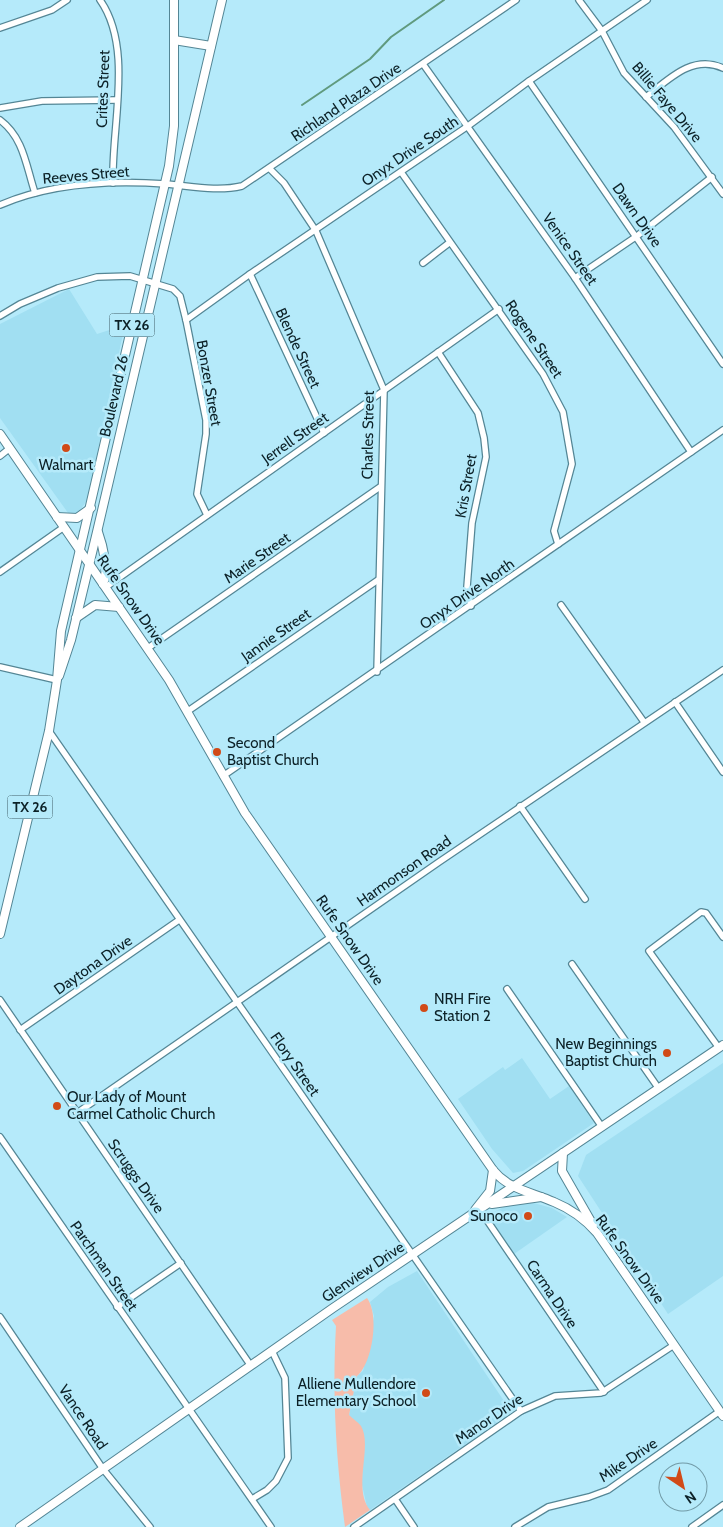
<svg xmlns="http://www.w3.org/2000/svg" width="723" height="1527" font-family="Cabin,sans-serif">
<rect width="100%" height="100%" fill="#b5eafa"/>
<g fill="#a1dff2">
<path d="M 69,289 L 97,334 L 125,325 L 87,500 L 79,512 L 71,517 L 0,418 L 0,324 Z"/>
<path d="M 522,1058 L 550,1099 L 569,1086 L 594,1123 L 523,1171 L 513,1173 L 492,1149 L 458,1099 L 503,1067 L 505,1070 Z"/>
<path d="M 723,1063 L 723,1276 L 668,1314 L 578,1176 L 586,1155 Z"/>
<path d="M 530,1202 L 552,1208 L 567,1217 L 514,1254 L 488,1215 L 506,1206 Z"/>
<path d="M 417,1271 L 510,1410 L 509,1414 L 370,1510 L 367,1507 L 362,1485 L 363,1442 L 349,1415 L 357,1376 L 363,1371 L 374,1316 L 370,1302 L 388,1287 Z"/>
</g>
<path fill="#f7bcaa" d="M 367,1298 C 380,1315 372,1364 357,1376 L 349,1415 C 352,1418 358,1422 361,1426 C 373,1446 352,1488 370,1510 L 345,1527 C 336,1460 332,1394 336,1326 L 332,1320 Z"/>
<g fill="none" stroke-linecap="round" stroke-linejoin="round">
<path stroke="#609a7e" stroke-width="2" d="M 302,105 L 370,59 L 391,37 L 444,0"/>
<g stroke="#548695" stroke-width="8">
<g id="minor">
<path d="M 100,0 C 134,48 111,127 113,183"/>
<path d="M 579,0 L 602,31 L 624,73 L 674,127 L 723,194"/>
<path d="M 0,28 L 52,10 L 67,0"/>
<path d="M 423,64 L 575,278 L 691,452"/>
<path d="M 529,81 L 723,364"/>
<path d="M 646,97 C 668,80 692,54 723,68"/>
<path d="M 0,108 L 42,101 L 116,100"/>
<path d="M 0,120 C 24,138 26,166 35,193"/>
<path d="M 270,169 L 284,183 L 316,231 L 384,390 L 377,672"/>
<path d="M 401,172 L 543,374 L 563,412 L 572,464 L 554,531 L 558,544"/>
<path d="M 0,205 C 51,183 111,180 166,184 C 191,186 217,192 242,186 L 516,0"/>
<path d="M 423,263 L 449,243"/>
<path d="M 250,274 L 324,433"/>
<path d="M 575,278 L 637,236 L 712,177"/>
<path d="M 0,316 L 20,304 L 58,288 L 97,277 L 130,276 L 173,289 L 180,296 L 186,320 L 206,420 L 206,434 L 197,494 L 207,515"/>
<path d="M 186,320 L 250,274 L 468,126 L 529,81 L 647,0"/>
<path d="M 438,352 L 478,413 L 484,438 L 486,457 L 472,523 L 467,587 L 471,606"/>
<path d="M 0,456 L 10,448"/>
<path d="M 0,572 L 64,527"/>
<path d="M 106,587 L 499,309"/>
<path d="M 561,605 L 644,722"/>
<path d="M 148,648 L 380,487"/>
<path d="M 0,667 L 57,680"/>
<path d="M 675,702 L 723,772"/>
<path d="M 188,711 L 378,580"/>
<path d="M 49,731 L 521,1411"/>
<path d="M 223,776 L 723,430"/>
<path d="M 520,806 L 585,899"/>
<path d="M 572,964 L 659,1089"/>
<path d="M 507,989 L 602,1127"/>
<path d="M 0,1000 L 251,1366"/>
<path d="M 20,1030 L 179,920"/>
<path d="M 719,1048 L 649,951 L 701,912 L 706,913 L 723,937"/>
<path d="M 77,1113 L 439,862 L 723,670"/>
<path d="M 0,1137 L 271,1527"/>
<path d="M 480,1210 L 604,1392"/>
<path d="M 117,1307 L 181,1263"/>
<path d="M 0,1317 L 103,1469 L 150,1527"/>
<path d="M 252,1499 L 267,1490 L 276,1481 L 288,1458 L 285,1378 L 272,1351"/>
<path d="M 395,1499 L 414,1527"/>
<path d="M 354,1527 L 521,1411 L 555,1396 L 601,1393 L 674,1345"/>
<path d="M 515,1527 L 548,1507 L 589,1497 L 608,1490 L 720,1411"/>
<path d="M 692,1527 L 723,1505"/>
</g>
</g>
<g stroke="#548695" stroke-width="10">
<g id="major">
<path d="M 174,40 L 211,46"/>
<path d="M 0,434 L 169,680 L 245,813 L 493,1170 C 509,1190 532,1192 554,1202 C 571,1209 585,1219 597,1233 L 723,1416"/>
<path d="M 57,517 L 77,518 L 91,508"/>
<path d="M 98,532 C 103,546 109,570 103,584"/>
<path d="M 76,618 L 95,605 L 119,607"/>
<path d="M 59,676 L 71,640 L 97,532 L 222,0"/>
<path d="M 0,934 L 49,731 L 57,680 L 61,631 L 169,166 L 174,126 L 174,0"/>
<path d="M 563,1153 L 562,1171 L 593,1225"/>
<path d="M 492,1204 L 541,1197"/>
<path d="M 475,1210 L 490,1191 L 493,1170"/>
<path d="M 20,1527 L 333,1308 L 723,1045"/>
</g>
</g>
<use href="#minor" stroke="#fff" stroke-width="5.5"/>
<use href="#major" stroke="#fff" stroke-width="8"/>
</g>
<g fill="#d14a17" stroke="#b5eafa" stroke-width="2">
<circle cx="66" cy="448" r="5"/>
<circle cx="217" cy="752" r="5"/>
<circle cx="424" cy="1008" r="5"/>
<circle cx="667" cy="1053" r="5"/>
<circle cx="57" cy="1106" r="5"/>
<circle cx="528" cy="1216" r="5"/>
<circle cx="426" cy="1393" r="5"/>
</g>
<g text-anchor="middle" stroke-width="5" stroke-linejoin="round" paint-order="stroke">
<g fill="#b5eafa" stroke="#3f5d66" stroke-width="1">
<rect x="109.5" y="313.5" width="45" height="23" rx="4"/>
<rect x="7.5" y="795.5" width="45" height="23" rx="4"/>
</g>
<g font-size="14" font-weight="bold" fill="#0c2127">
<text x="132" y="330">TX 26</text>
<text x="30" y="812">TX 26</text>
</g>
<g font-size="15" fill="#0c2127" stroke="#b5eafa">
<text transform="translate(103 89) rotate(-88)" y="5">Crites Street</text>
<text transform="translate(346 102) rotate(-34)" y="5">Richland Plaza Drive</text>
<text transform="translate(667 102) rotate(50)" y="5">Billie Faye Drive</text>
<text transform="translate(410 151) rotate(-34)" y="5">Onyx Drive South</text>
<text transform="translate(86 175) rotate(-5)" y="5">Reeves Street</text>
<text transform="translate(637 215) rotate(55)" y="5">Dawn Drive</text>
<text transform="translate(570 249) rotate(55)" y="5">Venice Street</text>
<text transform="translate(534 339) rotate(56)" y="5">Rogene Street</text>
<text transform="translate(298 348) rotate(65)" y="5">Blende Street</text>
<text transform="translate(209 383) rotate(80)" y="5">Bonzer Street</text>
<text transform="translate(114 396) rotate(-77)" y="5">Boulevard 26</text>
<text transform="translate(368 435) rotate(-89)" y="5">Charles Street</text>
<text transform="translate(295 438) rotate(-35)" y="5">Jerrell Street</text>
<text transform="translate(466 486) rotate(-80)" y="5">Kris Street</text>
<text transform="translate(257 558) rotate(-35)" y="5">Marie Street</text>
<text transform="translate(467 594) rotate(-35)" y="5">Onyx Drive North</text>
<text transform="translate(131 600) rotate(55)" y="5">Rufe Snow Drive</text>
<text transform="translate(276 635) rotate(-35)" y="5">Jannie Street</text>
<text transform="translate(404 871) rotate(-35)" y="5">Harmonson Road</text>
<text transform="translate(350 940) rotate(55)" y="5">Rufe Snow Drive</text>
<text transform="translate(93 965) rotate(-35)" y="5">Daytona Drive</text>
<text transform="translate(295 1064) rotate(55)" y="5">Flory Street</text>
<text transform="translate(136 1176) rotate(55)" y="5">Scruggs Drive</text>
<text transform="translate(630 1259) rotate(54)" y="5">Rufe Snow Drive</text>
<text transform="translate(104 1266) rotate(55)" y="5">Parchman Street</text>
<text transform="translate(363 1272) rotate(-34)" y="5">Glenview Drive</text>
<text transform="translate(552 1294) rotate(56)" y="5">Carma Drive</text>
<text transform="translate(83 1417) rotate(56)" y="5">Vance Road</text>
<text transform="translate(489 1419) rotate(-34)" y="5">Manor Drive</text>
<text transform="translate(628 1460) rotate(-34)" y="5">Mike Drive</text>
</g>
<g font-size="15" fill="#0c2127" stroke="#b5eafa" text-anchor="start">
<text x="66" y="470" text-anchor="middle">Walmart</text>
<text x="227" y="748">Second<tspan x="227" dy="17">Baptist Church</tspan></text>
<text x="434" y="1004">NRH Fire<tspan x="434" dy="17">Station 2</tspan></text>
<text x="657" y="1049" text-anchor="end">New Beginnings<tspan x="657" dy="17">Baptist Church</tspan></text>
<text x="67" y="1102">Our Lady of Mount<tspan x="67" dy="17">Carmel Catholic Church</tspan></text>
<text x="518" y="1221" text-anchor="end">Sunoco</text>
<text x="416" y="1389" text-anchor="end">Alliene Mullendore<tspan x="416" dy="17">Elementary School</tspan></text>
</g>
</g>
<g transform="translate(683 1487) rotate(145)"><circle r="24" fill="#b5eafa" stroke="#719aa6"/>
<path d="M0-4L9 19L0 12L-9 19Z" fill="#d14a17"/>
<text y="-8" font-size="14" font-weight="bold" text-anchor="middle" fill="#0c2127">N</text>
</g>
</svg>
